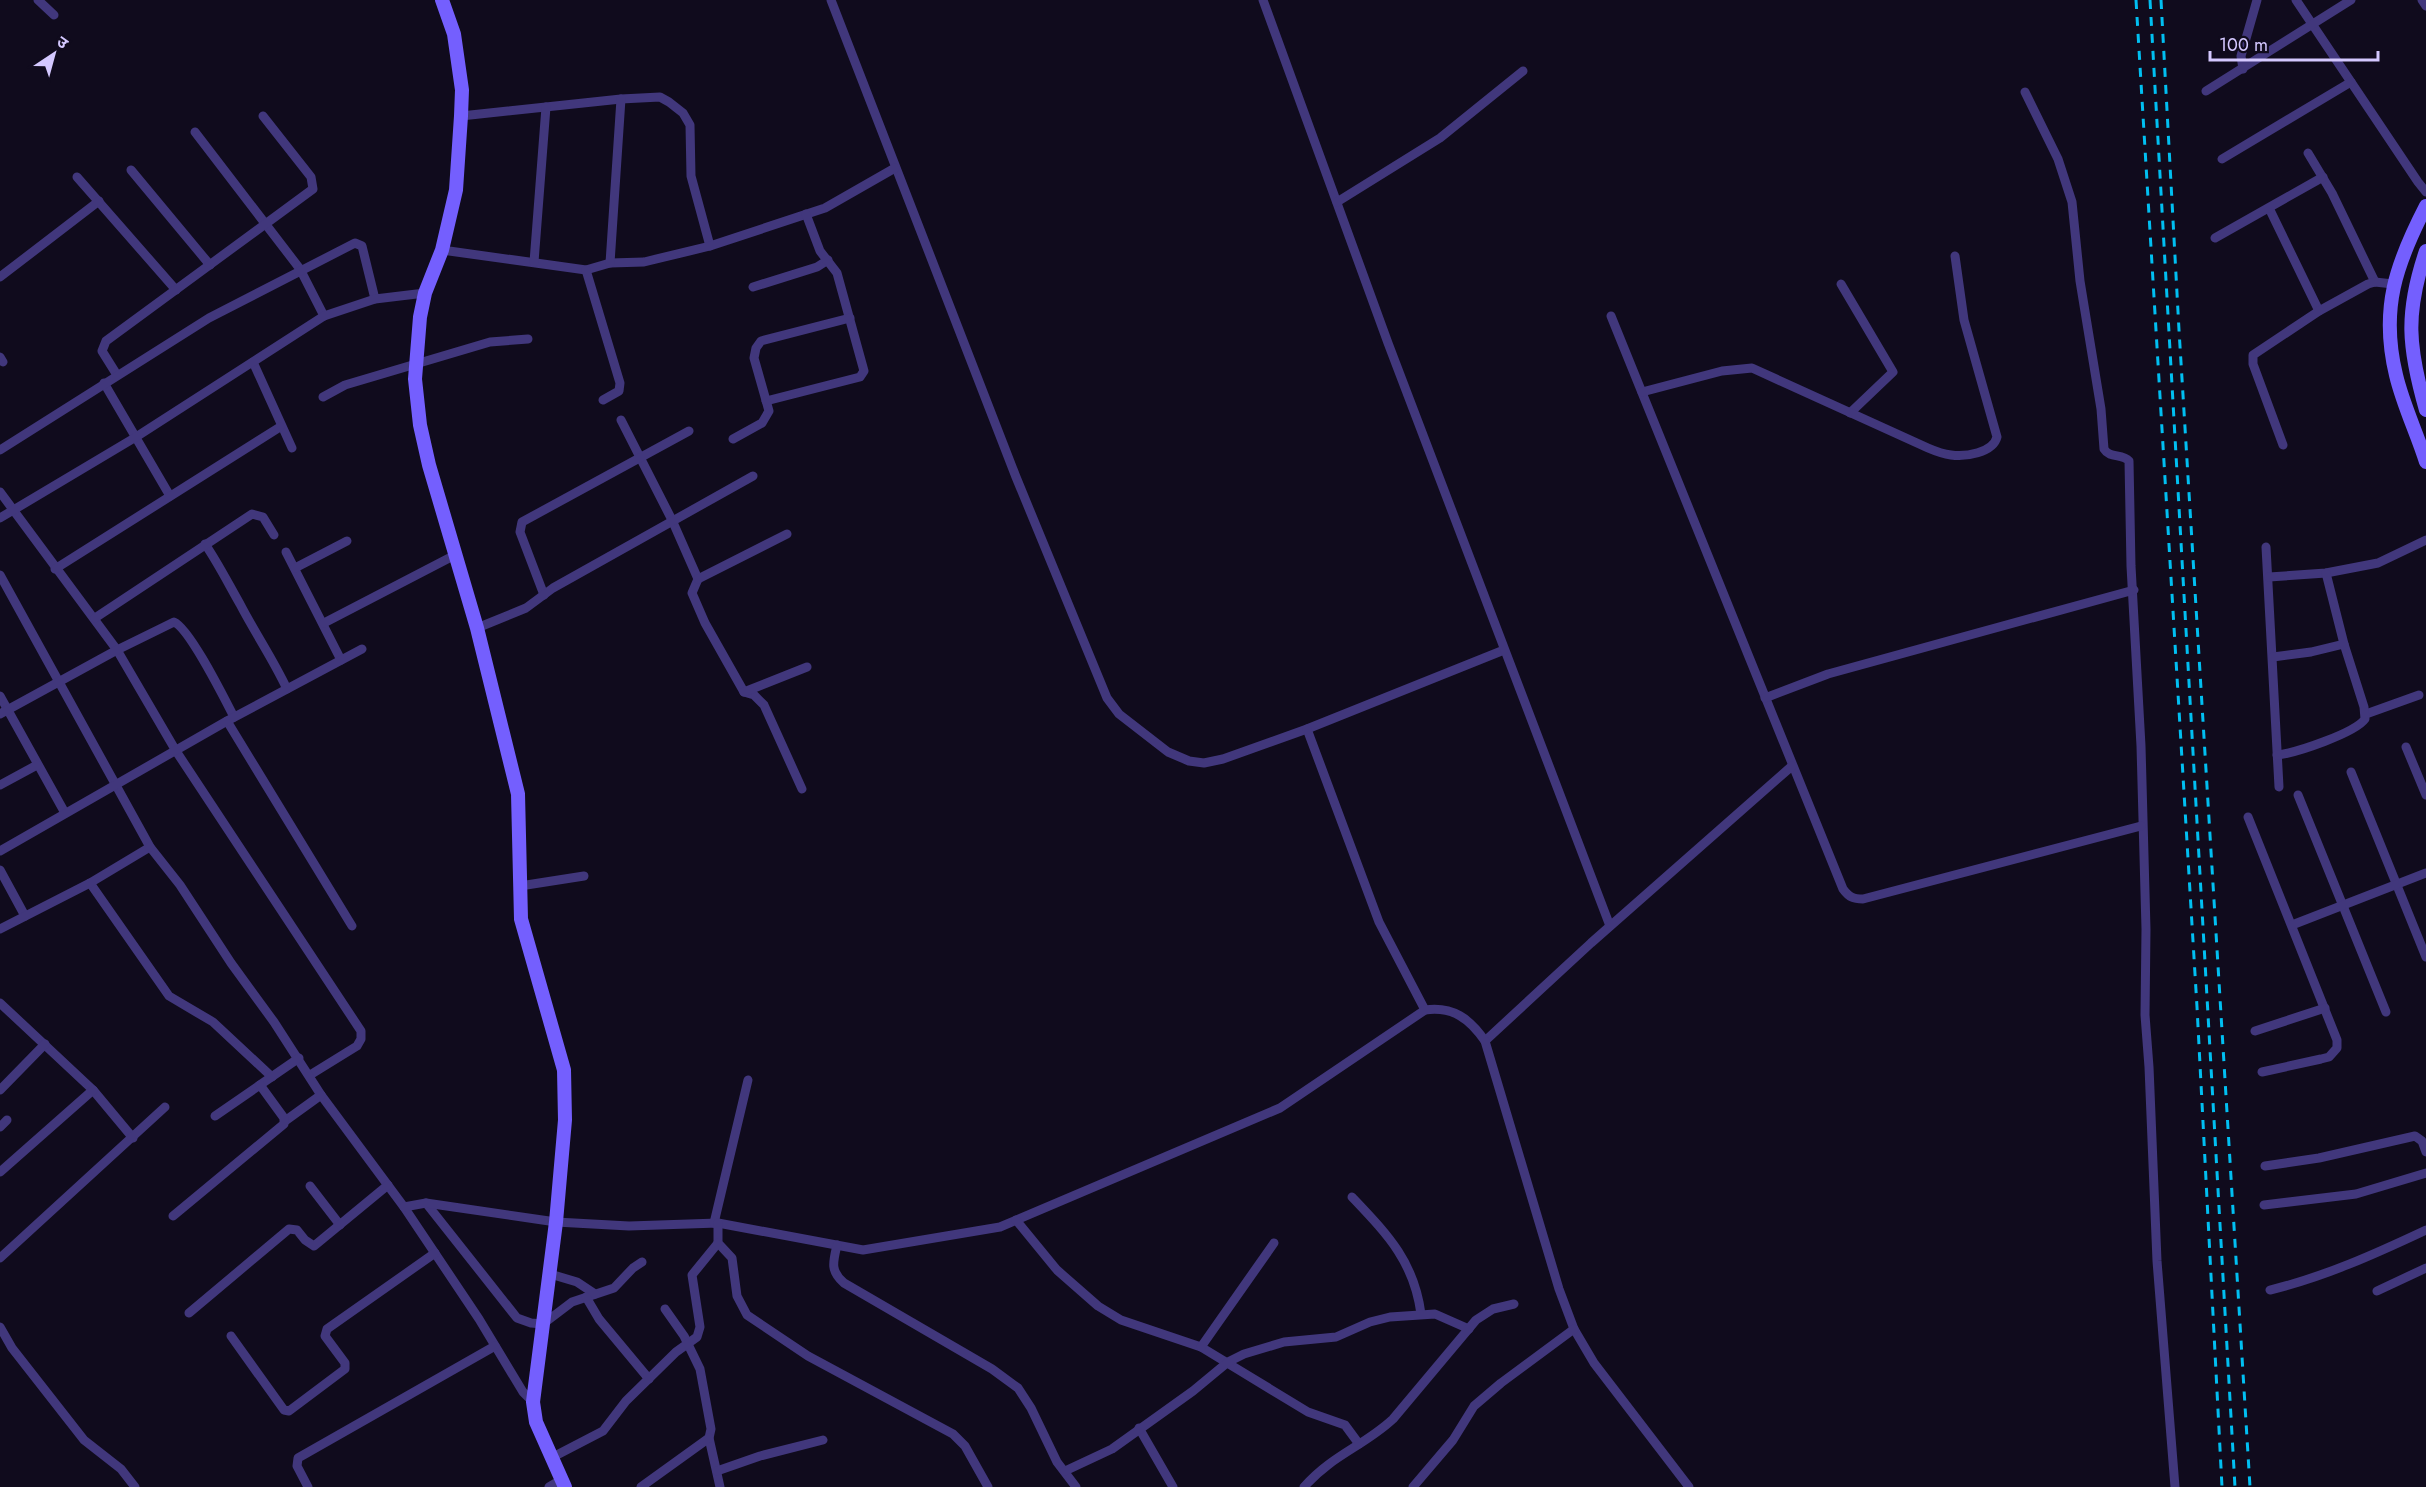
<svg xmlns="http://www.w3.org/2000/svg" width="2426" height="1487" font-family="Jost,'Noto Sans Devanagari',sans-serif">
<rect width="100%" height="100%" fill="#100b1d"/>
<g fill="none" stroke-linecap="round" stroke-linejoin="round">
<g stroke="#41377c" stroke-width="9">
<path d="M 38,0 L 54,15"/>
<path d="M 831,0 L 1016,477 L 1107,698 L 1119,714 L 1168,752 L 1189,761 L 1204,763 L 1223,759 L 1307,729 L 1504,650"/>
<path d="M 1263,0 L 1388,343 L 1610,926"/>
<path d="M 2296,0 L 2418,182 L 2426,192"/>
<path d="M 2422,0 L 2426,6"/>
<path d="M 2243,69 L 2241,56 L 2257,0"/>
<path d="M 2206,91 L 2351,0"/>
<path d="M 2025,92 L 2058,159 L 2072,202 L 2080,281 L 2101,409 L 2104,449 C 2110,459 2122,453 2129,461 L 2131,566 L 2141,746 L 2146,929 L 2145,1015 L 2149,1067 L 2157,1261 L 2175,1487"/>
<path d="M 461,116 L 621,99 L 660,97 L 669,102 L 683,113 L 690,125 L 691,176 L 710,246"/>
<path d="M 195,132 L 300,269 L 324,316"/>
<path d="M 2308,153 L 2332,193 L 2375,282"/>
<path d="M 2222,159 L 2351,82"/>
<path d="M 131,170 L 210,265"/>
<path d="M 77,177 L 176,290"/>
<path d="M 1337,202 L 1440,138 L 1523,71"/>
<path d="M 2269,208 L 2319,311"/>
<path d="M 2215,238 L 2323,177"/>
<path d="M 442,250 L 586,270 L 610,263 L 644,262 L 710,246 L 825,208 L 895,168"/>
<path d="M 534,262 L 546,107"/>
<path d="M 610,263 L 621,99"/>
<path d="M 586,270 L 620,383 L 619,391 L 603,400"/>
<path d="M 0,277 L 99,201"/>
<path d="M 1841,284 L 1893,372 L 1850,413"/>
<path d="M 753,287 L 817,267 L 828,260"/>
<path d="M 1611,316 L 1843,889 C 1849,897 1853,899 1863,899 L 2141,826"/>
<path d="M 0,357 L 3,362"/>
<path d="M 253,362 L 292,448"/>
<path d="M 117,375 L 102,351 L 106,341 L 313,189 L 311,177 L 263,116"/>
<path d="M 104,383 L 170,496"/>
<path d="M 1642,392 L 1722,371 L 1752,368 L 1928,448 C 1935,451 1943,454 1951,455 C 1965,457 1993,453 1997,437 L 1964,320 L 1955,256"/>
<path d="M 323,397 L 345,385 L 490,342 L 528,339"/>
<path d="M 766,401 L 860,377 L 864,371 L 837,273 L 820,251 L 806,214"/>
<path d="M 621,420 L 672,520 L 698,579 L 692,593 L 705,623 L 744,692 L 754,695 L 764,705 L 802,789"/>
<path d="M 733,439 L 762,423 L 769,411 L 754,358 L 756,348 L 761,341 L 850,318"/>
<path d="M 2283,445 L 2253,364 L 2253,355 L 2319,311 L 2368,284 L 2375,282 L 2393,284"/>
<path d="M 0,450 L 209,318 L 355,243 L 362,246 L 375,299"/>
<path d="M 0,492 L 117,650 L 176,751 L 361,1031 L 361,1039 L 357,1046 L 310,1075"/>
<path d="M 0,518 L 136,437 L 324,316 L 375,299 L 425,293"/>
<path d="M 205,544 C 218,563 228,583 240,604 C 255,633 273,659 287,689"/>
<path d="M 2266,547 L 2279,787"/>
<path d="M 286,552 L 341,660"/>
<path d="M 295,568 L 347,541"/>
<path d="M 55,569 L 280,427"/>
<path d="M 0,575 L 150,847 L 180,885 L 231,963 L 274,1022 L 321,1095 L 404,1207 L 479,1319 L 523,1392 L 533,1402"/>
<path d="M 2269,577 L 2326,573 L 2378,563 L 2426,540"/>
<path d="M 698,579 L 787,534"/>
<path d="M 544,595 L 520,532 L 522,522 L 689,431"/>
<path d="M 95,618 L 252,514 L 263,517 L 274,535"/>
<path d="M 324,623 L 455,555"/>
<path d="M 477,628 L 526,608 L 553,588 L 753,476"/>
<path d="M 2273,657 L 2311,652 L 2344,644"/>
<path d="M 744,692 L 807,667"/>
<path d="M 0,696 L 65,813"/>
<path d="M 1765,698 L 1828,674 L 2134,590"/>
<path d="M 0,714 L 117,650 L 174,622 C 190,629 224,698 234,717"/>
<path d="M 2366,714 L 2419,695"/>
<path d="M 227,721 L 352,926"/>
<path d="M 1307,729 L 1379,922 L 1425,1010"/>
<path d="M 2406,747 L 2426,795"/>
<path d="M 2277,755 C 2296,753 2355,733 2365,719 L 2364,707 L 2344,644 L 2326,573"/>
<path d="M 2351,772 L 2426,957"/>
<path d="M 0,785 L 37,765"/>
<path d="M 2298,795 L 2386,1012"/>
<path d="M 2248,817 L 2337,1040 L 2337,1048 L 2329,1057 L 2321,1059 L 2262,1072"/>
<path d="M 0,851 L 227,721 L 362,649"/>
<path d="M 0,870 L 25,916"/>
<path d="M 90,883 L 169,996 L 213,1022 L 272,1077"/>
<path d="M 520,886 L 584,876"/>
<path d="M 2292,925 L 2426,873"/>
<path d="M 0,929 L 90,883 L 150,847"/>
<path d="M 0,1003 L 93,1090 L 133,1138"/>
<path d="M 2255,1031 L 2325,1008"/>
<path d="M 1485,1041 L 1591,943 L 1792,766"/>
<path d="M 0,1090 L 45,1044"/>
<path d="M 215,1116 L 299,1058"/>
<path d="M 285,1121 L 321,1095"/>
<path d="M 0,1127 L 7,1120"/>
<path d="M 2265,1166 L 2319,1158 L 2415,1136 L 2422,1141 L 2426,1152"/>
<path d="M 0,1172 L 93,1090"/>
<path d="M 310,1186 L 340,1225"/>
<path d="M 1352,1197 C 1387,1234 1414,1261 1421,1314"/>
<path d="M 426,1203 L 517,1318 L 531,1323 L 543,1324 L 572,1302 L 614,1288 L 633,1268 L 642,1262"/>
<path d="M 2264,1205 L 2356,1194 L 2426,1173"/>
<path d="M 404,1207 L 426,1203 L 556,1222 L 629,1226 L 718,1223 L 863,1250 L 1000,1227 L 1280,1108 L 1425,1010 C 1453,1006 1470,1019 1485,1041 L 1559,1289 L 1574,1329 L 1594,1363 L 1689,1487"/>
<path d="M 173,1216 L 284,1124 L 284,1118 L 260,1085"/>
<path d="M 1016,1220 L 1057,1270 L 1098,1306 L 1121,1320 L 1201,1347 L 1308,1412 L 1345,1425 L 1359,1444"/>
<path d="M 714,1223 L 748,1080"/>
<path d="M 718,1223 L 718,1243 L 732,1258 L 737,1296 L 747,1315 L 808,1356 L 953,1434 L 965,1446 L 988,1487"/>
<path d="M 837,1245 C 833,1262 830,1271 844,1283 L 992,1369 L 1018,1388 L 1031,1408 L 1057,1462 L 1076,1487"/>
<path d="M 0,1258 L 165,1107"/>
<path d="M 550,1274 L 577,1282 L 595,1294"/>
<path d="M 2270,1290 C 2324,1277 2375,1254 2426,1230"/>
<path d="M 2377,1291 L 2426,1268"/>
<path d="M 586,1297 L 599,1319 L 649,1379"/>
<path d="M 665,1309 L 684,1336 L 700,1369 L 711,1429 L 709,1438 L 720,1487"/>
<path d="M 189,1313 L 289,1229 L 297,1230 L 305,1240 L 314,1246 L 388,1185"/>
<path d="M 0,1327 L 12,1348 L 84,1440 L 121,1469 L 135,1487"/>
<path d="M 231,1336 L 284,1410 L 289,1411 L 345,1369 L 345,1363 L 325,1336 L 327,1329 L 435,1253"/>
<path d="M 1201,1347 L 1274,1243"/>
<path d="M 1139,1428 L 1173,1487"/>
<path d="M 551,1458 L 603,1431 L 626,1401 L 676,1352 L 697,1337 L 700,1327 L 692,1275 L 718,1243"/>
<path d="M 717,1471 L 760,1456 L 823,1440"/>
<path d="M 1065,1471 L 1112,1449 L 1193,1391 L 1228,1362 L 1244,1354 L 1284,1342 L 1336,1337 L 1370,1322 L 1390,1317 L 1435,1314 L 1469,1329"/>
<path d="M 308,1487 L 297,1466 L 298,1458 L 495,1346"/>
<path d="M 549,1487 L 561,1480"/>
<path d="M 641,1487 L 709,1438"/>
<path d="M 1304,1487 C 1332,1455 1364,1446 1393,1419 L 1476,1320 L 1493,1309 L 1514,1304"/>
<path d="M 1413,1487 L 1453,1440 L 1474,1406 L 1501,1383 L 1574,1329"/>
</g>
<g stroke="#745ffe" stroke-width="14">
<path d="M 442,0 L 454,34 L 462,90 L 461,116 L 456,190 L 442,250 L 425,293 L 420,317 L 415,379 L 420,425 L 429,465 L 477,628 L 518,794 L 521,919 L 564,1070 L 565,1120 L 556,1222 L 533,1402 L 536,1422 L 565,1487"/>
<path d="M 2426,206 C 2396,264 2380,309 2396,375 C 2403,405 2417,433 2426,462"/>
<path d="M 2426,251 C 2405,313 2408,347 2426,410"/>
</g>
<g stroke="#01bff1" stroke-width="3" stroke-dasharray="9 8" stroke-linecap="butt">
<path d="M 2136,0 L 2197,1007 L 2222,1487"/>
<path d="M 2150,0 L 2235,1487"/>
<path d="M 2161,0 L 2179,330 L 2250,1487"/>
</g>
</g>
<g transform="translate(54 54) rotate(36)" stroke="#100b1d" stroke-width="4.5" paint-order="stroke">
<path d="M0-4.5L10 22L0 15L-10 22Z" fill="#d4c8ff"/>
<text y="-9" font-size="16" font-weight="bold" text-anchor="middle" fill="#d4c8ff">उ</text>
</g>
<path d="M2210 51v9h168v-9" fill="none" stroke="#d4c8ff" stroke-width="3"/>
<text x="2219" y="51" font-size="18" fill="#d4c8ff" stroke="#100b1d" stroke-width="4.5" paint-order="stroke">100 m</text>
</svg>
